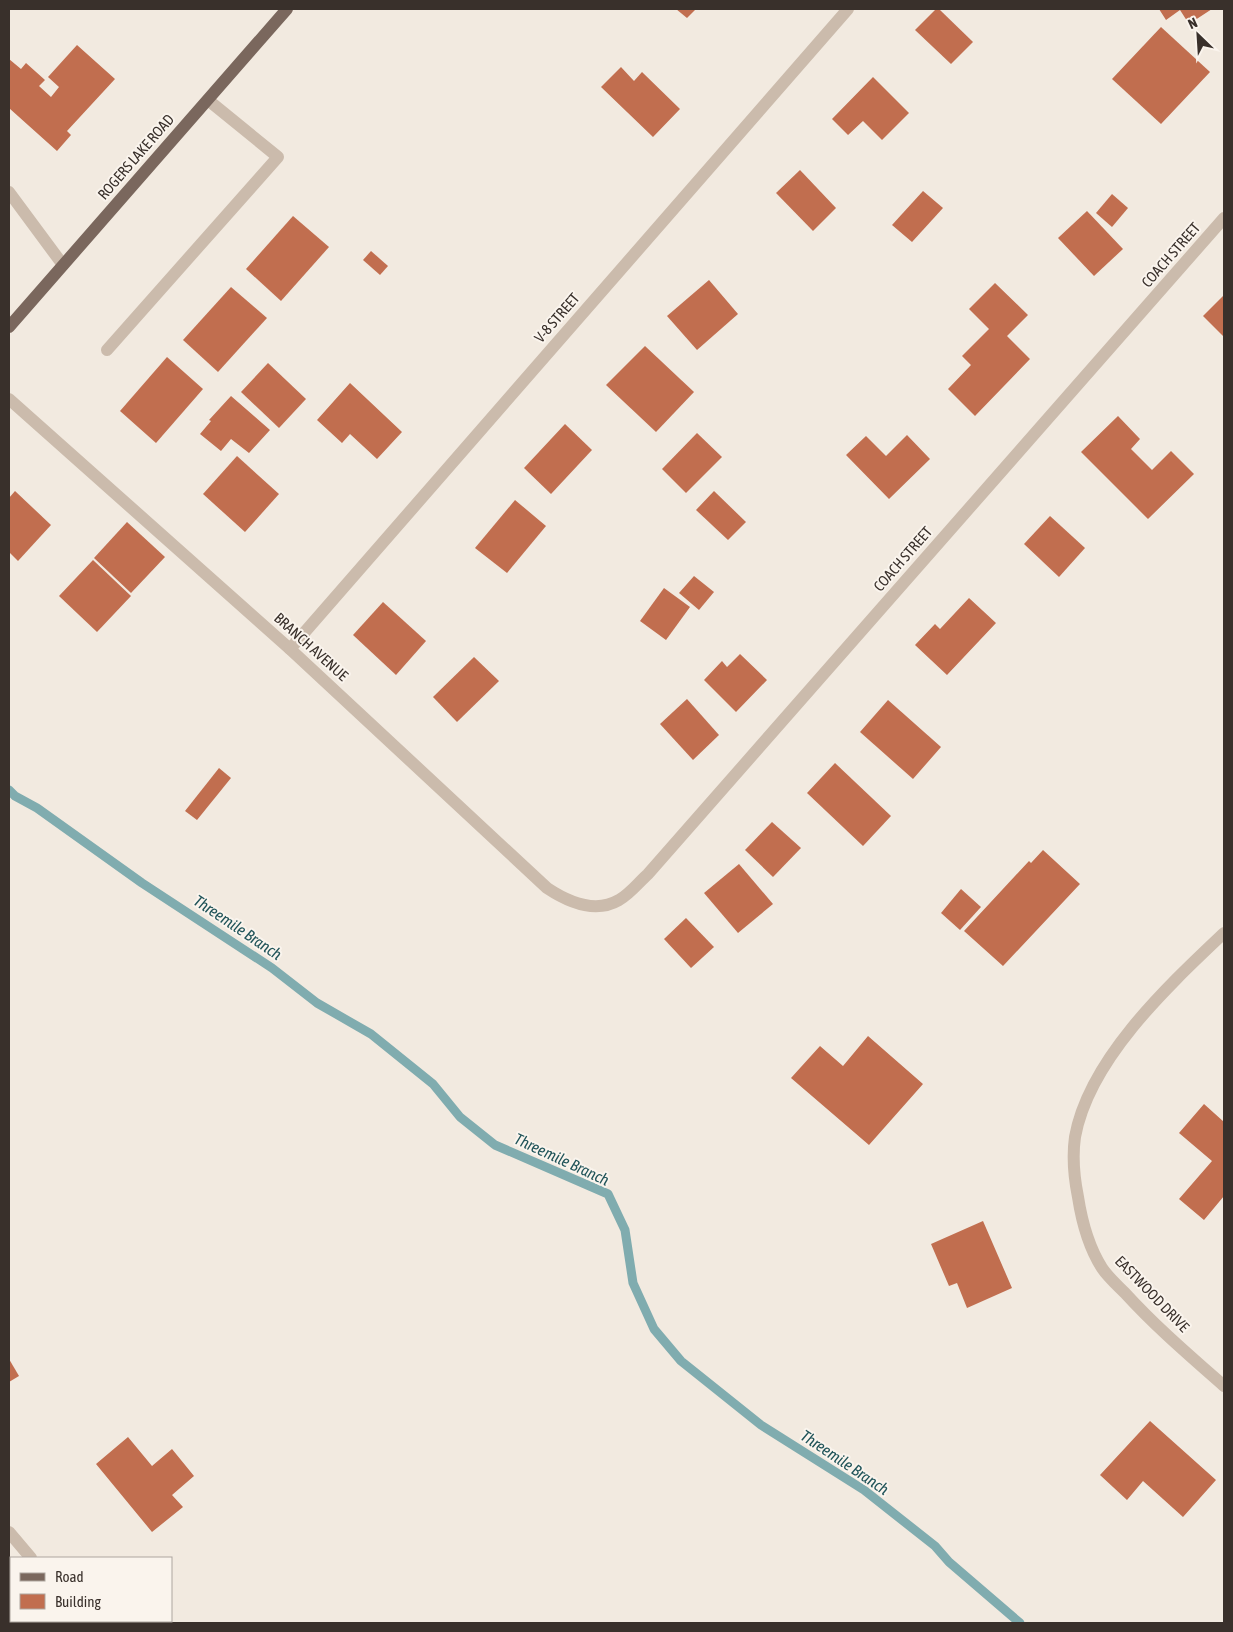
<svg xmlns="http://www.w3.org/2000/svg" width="1233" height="1632" font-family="'Asap Condensed',sans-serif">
<rect width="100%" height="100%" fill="#f2eae0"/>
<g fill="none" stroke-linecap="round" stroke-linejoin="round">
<path stroke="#80acaf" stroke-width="9" d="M 9,790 L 15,796 L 37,808 L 142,883 L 272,968 L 317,1003 L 371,1034 L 433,1084 L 460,1117 L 495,1145 L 608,1194 L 625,1230 L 633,1283 L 654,1329 L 681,1361 L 761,1425 L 864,1490 L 935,1546 L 949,1562 L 1020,1623"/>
</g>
<g fill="#c16e4f">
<path d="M 676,9 L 696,9 L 687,18 Z"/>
<path d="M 936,9 L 939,9 L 973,42 L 951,64 L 915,30 Z"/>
<path d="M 1159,9 L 1212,9 L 1189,24 L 1180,10 L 1166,20 Z"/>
<path d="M 1161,27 L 1210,72 L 1161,124 L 1112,79 Z"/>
<path d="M 77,45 L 115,79 L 67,131 L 71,135 L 57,151 L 9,108 L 9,59 L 21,69 L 26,63 L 45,80 L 39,86 L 51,97 L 59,87 L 48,77 Z"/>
<path d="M 621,67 L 634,81 L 642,72 L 680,109 L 653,137 L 601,87 Z"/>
<path d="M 873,77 L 909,113 L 882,140 L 863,121 L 848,135 L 832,119 Z"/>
<path d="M 800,170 L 836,208 L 813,231 L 776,193 Z"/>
<path d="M 923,191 L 943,208 L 912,242 L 892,225 Z"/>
<path d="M 1112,194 L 1128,208 L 1112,227 L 1096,213 Z"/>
<path d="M 1087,211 L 1123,249 L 1094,276 L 1058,238 Z"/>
<path d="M 293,216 L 329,247 L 281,301 L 246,269 Z"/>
<path d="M 371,251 L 388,266 L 380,275 L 363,260 Z"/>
<path d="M 709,280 L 738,314 L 697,350 L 667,316 Z"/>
<path d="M 995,283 L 1028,315 L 1007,336 L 1030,359 L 975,416 L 948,389 L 971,365 L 962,356 L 989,329 L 969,309 Z"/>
<path d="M 231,287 L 267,318 L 218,372 L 183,340 Z"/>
<path d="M 1224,295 L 1224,337 L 1203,316 Z"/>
<path d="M 645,346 L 694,392 L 656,432 L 606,385 Z"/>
<path d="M 167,357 L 203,389 L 156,443 L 120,411 Z"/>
<path d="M 268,363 L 306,399 L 279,428 L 241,392 Z"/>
<path d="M 350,383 L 402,432 L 377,459 L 350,434 L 342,443 L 317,420 Z"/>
<path d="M 231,396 L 270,430 L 249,453 L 231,439 L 221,451 L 200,434 L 211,421 L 209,420 Z"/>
<path d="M 1118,416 L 1140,439 L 1131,449 L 1152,470 L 1171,451 L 1194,474 L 1148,519 L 1081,452 Z"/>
<path d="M 565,424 L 592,450 L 551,494 L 524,468 Z"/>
<path d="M 697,433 L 722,457 L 686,493 L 662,469 Z"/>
<path d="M 907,435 L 930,459 L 889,499 L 846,455 L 866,436 L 886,456 Z"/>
<path d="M 237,456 L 279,494 L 245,532 L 203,494 Z"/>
<path d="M 15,491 L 51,525 L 18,561 L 9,552 L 9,498 Z"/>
<path d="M 714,491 L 746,522 L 728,540 L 696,510 Z"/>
<path d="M 515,500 L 546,526 L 507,573 L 475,548 Z"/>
<path d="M 1050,516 L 1085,548 L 1059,577 L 1024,544 Z"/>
<path d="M 127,522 L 165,557 L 131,593 L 94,558 Z"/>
<path d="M 93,560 L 131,596 L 97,632 L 59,596 Z"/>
<path d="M 694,576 L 714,592 L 699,610 L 679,593 Z"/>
<path d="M 664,588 L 690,607 L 666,640 L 640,621 Z"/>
<path d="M 969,598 L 996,623 L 947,675 L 915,645 L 935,624 L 940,629 Z"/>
<path d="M 383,602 L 426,641 L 396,675 L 353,635 Z"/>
<path d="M 740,654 L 767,680 L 736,712 L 704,680 L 722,661 L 727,667 Z"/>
<path d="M 474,657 L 499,681 L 457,722 L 433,697 Z"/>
<path d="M 687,699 L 719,735 L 693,760 L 660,724 Z"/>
<path d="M 888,700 L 941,747 L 913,779 L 860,732 Z"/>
<path d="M 835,763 L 891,816 L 863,846 L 807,793 Z"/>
<path d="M 219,768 L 231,778 L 197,820 L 185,811 Z"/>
<path d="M 772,822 L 801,848 L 773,877 L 745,850 Z"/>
<path d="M 1043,850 L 1080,884 L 1003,966 L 964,931 L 1029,861 L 1031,863 Z"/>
<path d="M 739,864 L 773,904 L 738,933 L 704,893 Z"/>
<path d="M 961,889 L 981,907 L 960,930 L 941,913 Z"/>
<path d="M 686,918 L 714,947 L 691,968 L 664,939 Z"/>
<path d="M 868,1036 L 923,1084 L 869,1145 L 791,1078 L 820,1046 L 843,1066 Z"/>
<path d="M 1204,1104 L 1224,1122 L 1224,1196 L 1204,1220 L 1179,1199 L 1212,1161 L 1179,1133 Z"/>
<path d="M 983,1221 L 1012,1288 L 967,1308 L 957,1283 L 949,1286 L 931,1244 Z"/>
<path d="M 9,1359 L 19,1376 L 9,1382 Z"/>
<path d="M 1150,1421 L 1216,1480 L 1183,1517 L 1143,1481 L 1127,1500 L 1100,1475 Z"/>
<path d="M 128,1437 L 152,1466 L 172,1449 L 194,1476 L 172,1495 L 183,1507 L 152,1532 L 96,1464 Z"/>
</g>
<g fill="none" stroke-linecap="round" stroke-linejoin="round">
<g stroke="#cbbbac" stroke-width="12">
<path d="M 9,192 L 63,265"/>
<path d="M 107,350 L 278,157 L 208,100"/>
<path d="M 9,399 L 290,649 L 547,888 C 568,902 595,914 619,900 C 630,894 639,882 648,874 L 1224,218"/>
<path d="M 290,649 L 848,9"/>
<path d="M 1224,933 C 1169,985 1089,1059 1075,1137 C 1072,1158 1074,1177 1078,1197 C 1082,1223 1088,1246 1102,1268 C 1108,1277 1117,1285 1125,1293 C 1156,1327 1190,1356 1224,1386"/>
<path d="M 9,1532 L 31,1558"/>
<path d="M 87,1621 L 89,1623"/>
</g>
<path stroke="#7a675d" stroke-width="12" d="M 9,327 L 287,9"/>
</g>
<g text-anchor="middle" stroke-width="4" stroke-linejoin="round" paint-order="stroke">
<g font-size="15" fill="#39302b" stroke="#faf4ed">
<text transform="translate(136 157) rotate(-49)" y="5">ROGERS LAKE ROAD</text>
<text transform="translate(1171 255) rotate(-49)" y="5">COACH STREET</text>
<text transform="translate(557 318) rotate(-49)" y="5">V-8 STREET</text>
<text transform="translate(903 559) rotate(-49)" y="5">COACH STREET</text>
<text transform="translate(311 647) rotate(42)" y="5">BRANCH AVENUE</text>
<text transform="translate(1152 1294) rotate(46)" y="5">EASTWOOD DRIVE</text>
</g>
<g font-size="16" font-style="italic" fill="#215459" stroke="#faf4ed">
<text transform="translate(238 927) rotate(34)" y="6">Threemile Branch</text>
<text transform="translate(562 1159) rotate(25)" y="6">Threemile Branch</text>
<text transform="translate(845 1462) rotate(34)" y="6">Threemile Branch</text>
</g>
</g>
<rect width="1233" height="1632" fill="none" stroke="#39302b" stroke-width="20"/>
<rect x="10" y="1557" width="162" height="65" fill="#faf4ed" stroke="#ada69f"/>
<rect x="20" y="1573" width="25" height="8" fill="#7a675d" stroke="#ada69f"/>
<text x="55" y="1582" font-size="15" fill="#39302b">Road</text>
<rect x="20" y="1594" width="25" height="15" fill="#c16e4f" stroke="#ada69f"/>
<text x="55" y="1607" font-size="15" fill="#39302b">Building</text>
<g transform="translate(1198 35) rotate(335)" stroke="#faf4ed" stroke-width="4" paint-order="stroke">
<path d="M0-4L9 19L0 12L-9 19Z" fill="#39302b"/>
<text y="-8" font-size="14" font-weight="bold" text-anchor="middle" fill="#39302b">N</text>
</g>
</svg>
